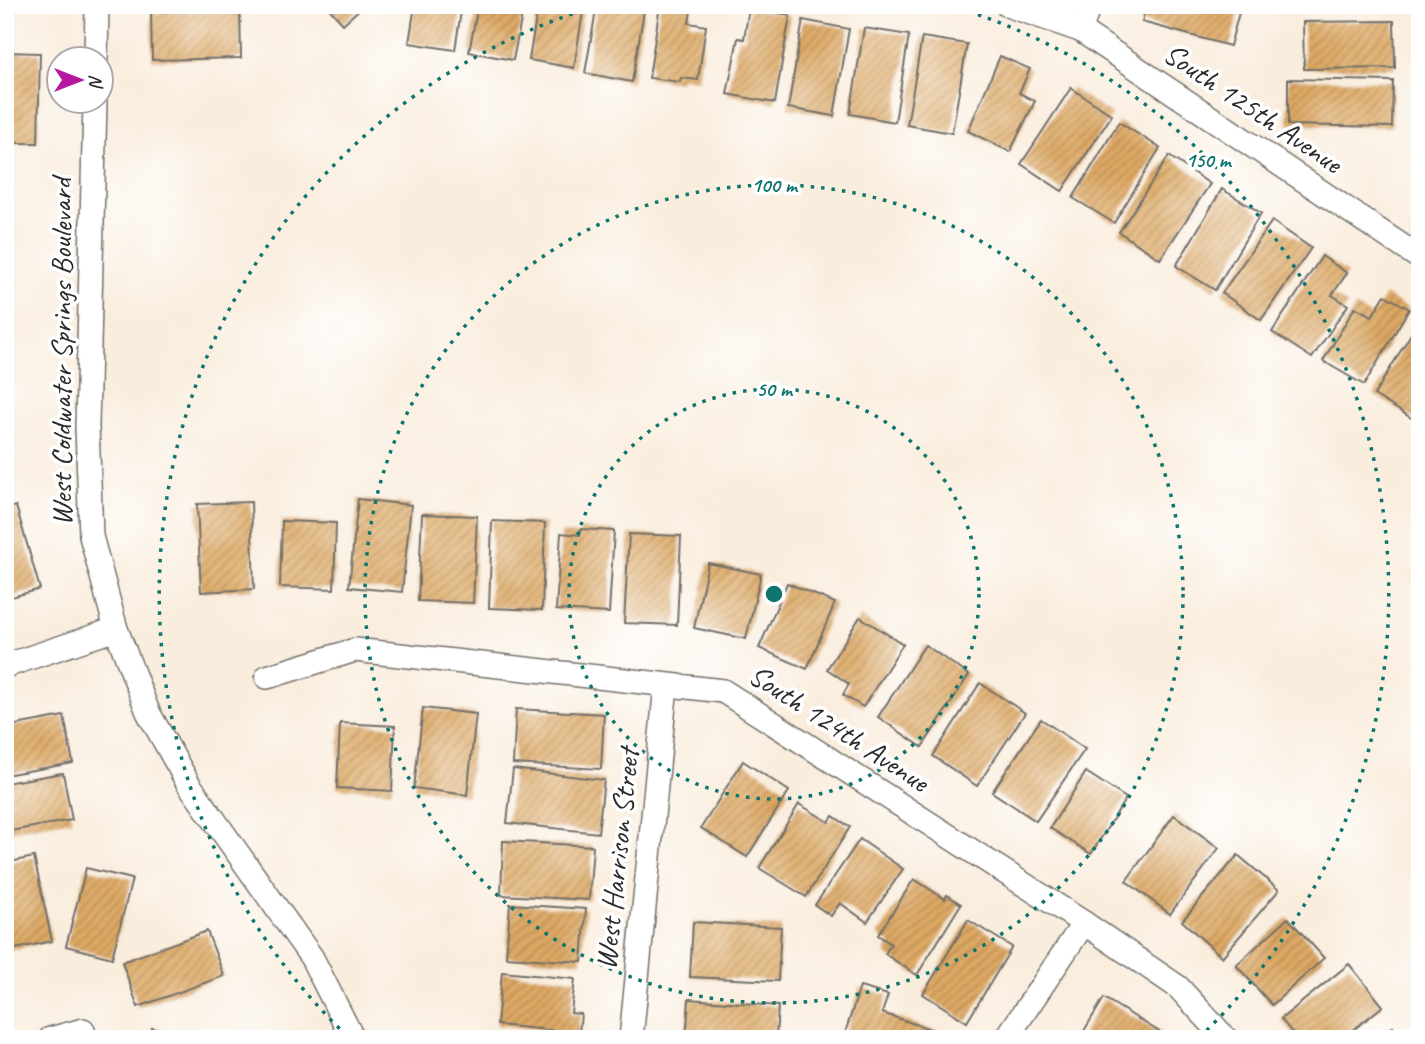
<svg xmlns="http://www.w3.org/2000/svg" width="1425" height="1044" font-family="Caveat,sans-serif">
<defs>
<pattern id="building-hatch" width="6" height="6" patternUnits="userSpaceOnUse" patternTransform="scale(1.75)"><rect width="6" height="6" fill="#dea964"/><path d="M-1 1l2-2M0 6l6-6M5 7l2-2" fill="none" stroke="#b48a53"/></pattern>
</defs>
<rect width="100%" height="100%" fill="#fff"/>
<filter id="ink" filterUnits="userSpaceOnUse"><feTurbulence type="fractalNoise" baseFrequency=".0143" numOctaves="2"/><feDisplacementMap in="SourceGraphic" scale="14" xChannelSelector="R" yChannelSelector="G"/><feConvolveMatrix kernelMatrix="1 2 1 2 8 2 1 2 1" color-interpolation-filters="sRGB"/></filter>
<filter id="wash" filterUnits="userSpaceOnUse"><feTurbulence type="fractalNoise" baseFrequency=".00686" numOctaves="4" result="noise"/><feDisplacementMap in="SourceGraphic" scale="28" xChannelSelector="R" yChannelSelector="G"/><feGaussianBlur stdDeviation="1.57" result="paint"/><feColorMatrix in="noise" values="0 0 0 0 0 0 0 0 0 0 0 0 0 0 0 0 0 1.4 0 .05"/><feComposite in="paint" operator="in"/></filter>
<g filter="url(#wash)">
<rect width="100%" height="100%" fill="#f9eddd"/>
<g id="blocks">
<g fill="url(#building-hatch)">
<path d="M 326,5 L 364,5 L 343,24 Z"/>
<path d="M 415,5 L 462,5 L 455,50 L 409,43 Z"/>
<path d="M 478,5 L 524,5 L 513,60 L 469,52 Z"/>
<path d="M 538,5 L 584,5 L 574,68 L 529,60 Z"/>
<path d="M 597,5 L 645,5 L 632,82 L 585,73 Z"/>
<path d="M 660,5 L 692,5 L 689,23 L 706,26 L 698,80 L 681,78 L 680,82 L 649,78 Z"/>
<path d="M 1146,5 L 1241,5 L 1230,46 L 1142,22 Z"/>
<path d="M 1301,5 L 1391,5 L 1391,8 L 1301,9 Z"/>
<path d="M 749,8 L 790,15 L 775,103 L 727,94 L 738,38 L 744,39 Z"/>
<path d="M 240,11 L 241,58 L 152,60 L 151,12 Z"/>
<path d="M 803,20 L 849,29 L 834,116 L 788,108 Z"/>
<path d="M 1394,21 L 1395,68 L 1304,69 L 1303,22 Z"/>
<path d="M 864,28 L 909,35 L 895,122 L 850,114 Z"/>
<path d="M 922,37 L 967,44 L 952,133 L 907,125 Z"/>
<path d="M 5,52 L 40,53 L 38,143 L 5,143 Z"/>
<path d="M 1000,56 L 1030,69 L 1019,93 L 1035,101 L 1010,152 L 968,131 Z"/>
<path d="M 1288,79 L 1393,81 L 1392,127 L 1288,125 Z"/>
<path d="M 1071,88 L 1112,115 L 1062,191 L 1021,164 Z"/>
<path d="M 1119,122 L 1160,148 L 1114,223 L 1073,198 Z"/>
<path d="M 1169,156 L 1210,184 L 1160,259 L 1119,232 Z"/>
<path d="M 1222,189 L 1261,213 L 1215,290 L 1176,266 Z"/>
<path d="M 1272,221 L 1311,248 L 1261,320 L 1222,293 Z"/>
<path d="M 1322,256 L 1347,273 L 1332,295 L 1348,305 L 1312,358 L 1272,332 Z"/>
<path d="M 1385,295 L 1409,309 L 1364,385 L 1323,361 L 1355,307 L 1372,316 Z"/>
<path d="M 1420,319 L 1420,409 L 1413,419 L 1374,395 Z"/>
<path d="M 358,499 L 411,505 L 402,592 L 349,587 Z"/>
<path d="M 251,502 L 254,589 L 201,592 L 197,504 Z"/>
<path d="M 16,506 L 40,589 L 5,599 L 5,509 Z"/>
<path d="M 422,514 L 477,516 L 473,603 L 418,601 Z"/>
<path d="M 282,521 L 336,523 L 334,589 L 280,587 Z"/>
<path d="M 492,521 L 545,523 L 542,610 L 489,608 Z"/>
<path d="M 581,529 L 614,531 L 609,613 L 556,610 L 561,533 L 580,535 Z"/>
<path d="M 629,534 L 681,536 L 677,625 L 624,623 Z"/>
<path d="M 708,563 L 761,574 L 746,639 L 694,628 Z"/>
<path d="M 787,583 L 835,603 L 807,669 L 759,648 Z"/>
<path d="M 860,617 L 903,644 L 863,707 L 843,695 L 849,684 L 827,669 Z"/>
<path d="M 925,645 L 969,675 L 922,747 L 878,717 Z"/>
<path d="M 980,683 L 1025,713 L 977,786 L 933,756 Z"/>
<path d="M 423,708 L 476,714 L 467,795 L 414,788 Z"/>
<path d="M 516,709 L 604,714 L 601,769 L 513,764 Z"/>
<path d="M 64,716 L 73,763 L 5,775 L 5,727 Z"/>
<path d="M 1041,719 L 1085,749 L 1036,821 L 992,792 Z"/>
<path d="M 340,723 L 395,726 L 392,791 L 337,788 Z"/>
<path d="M 743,761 L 789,791 L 747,857 L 701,828 Z"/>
<path d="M 513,769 L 604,780 L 598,833 L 507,823 Z"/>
<path d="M 1086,772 L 1126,798 L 1091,854 L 1050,828 Z"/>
<path d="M 63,773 L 72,820 L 5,832 L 5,783 Z"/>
<path d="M 799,804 L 829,822 L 833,816 L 850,827 L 806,897 L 759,868 Z"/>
<path d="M 1174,815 L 1219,848 L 1170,914 L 1126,881 Z"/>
<path d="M 860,839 L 903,869 L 867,922 L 840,903 L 831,916 L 815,905 Z"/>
<path d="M 503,841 L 593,846 L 589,900 L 501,895 Z"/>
<path d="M 1238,855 L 1279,890 L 1222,957 L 1182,921 Z"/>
<path d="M 34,857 L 52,941 L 6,951 L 5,863 Z"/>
<path d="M 86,868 L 132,879 L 112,958 L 66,946 Z"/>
<path d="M 914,879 L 945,899 L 947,895 L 961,904 L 917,975 L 885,954 L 891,944 L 878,935 Z"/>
<path d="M 510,904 L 586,909 L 582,962 L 506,957 Z"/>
<path d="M 1288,918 L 1324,958 L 1272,1005 L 1236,965 Z"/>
<path d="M 968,920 L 1012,947 L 967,1022 L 923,994 Z"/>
<path d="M 693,922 L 781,927 L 778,981 L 690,977 Z"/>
<path d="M 207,931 L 224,976 L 138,1007 L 122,962 Z"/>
<path d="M 1349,964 L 1383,1006 L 1342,1039 L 1297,1039 L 1281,1019 Z"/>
<path d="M 502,972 L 575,979 L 571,1013 L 581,1014 L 579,1033 L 497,1025 Z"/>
<path d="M 860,987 L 888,995 L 882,1013 L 939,1032 L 937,1039 L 843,1039 Z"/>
<path d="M 1104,998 L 1171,1039 L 1079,1039 Z"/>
<path d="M 689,999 L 778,1006 L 776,1039 L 686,1039 Z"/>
<path d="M 1393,1027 L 1400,1039 L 1374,1039 Z"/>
<path d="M 152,1028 L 196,1038 L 196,1039 L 150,1039 Z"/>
</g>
</g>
</g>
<g filter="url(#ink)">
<use href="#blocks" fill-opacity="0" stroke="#736f69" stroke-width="2"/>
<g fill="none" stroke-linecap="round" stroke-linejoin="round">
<g stroke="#736f69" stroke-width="26">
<g id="street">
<path d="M 1007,5 L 1080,30 L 1420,258"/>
<path d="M 1080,30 L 1090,5"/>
<path d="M 96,60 L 97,5"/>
<path d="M 95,102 L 87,426 L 91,536 L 116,629 L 148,712 L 188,783 L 312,958 L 353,1039"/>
<path d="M 5,666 L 116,629"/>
<path d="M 267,677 L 355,650 L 723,691 L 1084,923 L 1178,987 L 1226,1039"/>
<path d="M 50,1039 L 83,1030"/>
<path d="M 631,1039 L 666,685"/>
<path d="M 1006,1039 L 1084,923"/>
</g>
</g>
<use href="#street" stroke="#fff" stroke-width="23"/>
</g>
</g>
<g fill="none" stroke="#0f766e" stroke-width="3.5" stroke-dasharray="3.5 7">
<circle cx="774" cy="594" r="205"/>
<circle cx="774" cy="594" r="409"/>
<path d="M347 1036A614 614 0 0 1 600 5M948 5A614 614 0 0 1 1201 1036"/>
</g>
<g text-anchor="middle" stroke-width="7" stroke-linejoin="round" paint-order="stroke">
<g font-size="30" fill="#2b2b2b" stroke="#fff">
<text transform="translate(1253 108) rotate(34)" y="10">South 125th Avenue</text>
<text transform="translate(61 352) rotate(-90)" y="10">West Coldwater Springs Boulevard</text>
<text transform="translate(839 728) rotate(33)" y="10">South 124th Avenue</text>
<text transform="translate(617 859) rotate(-84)" y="10">West Harrison Street</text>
</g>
</g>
<circle cx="774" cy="594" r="10" fill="#0f766e" stroke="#fff" stroke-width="3.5"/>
<g font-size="21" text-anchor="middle" font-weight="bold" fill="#0f766e" stroke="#fff" stroke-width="7" stroke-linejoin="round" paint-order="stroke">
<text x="1208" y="167">150 m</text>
<text x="774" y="192">100 m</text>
<text x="774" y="396">50 m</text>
</g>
<rect width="1425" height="1044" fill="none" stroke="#fff" stroke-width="28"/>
<g transform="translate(80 80) rotate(90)"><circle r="33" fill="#ffffff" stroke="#aaaaaa" stroke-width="2"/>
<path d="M0-5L12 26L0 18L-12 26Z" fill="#b5179e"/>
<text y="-10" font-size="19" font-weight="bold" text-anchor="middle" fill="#2b2b2b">N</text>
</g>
</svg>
